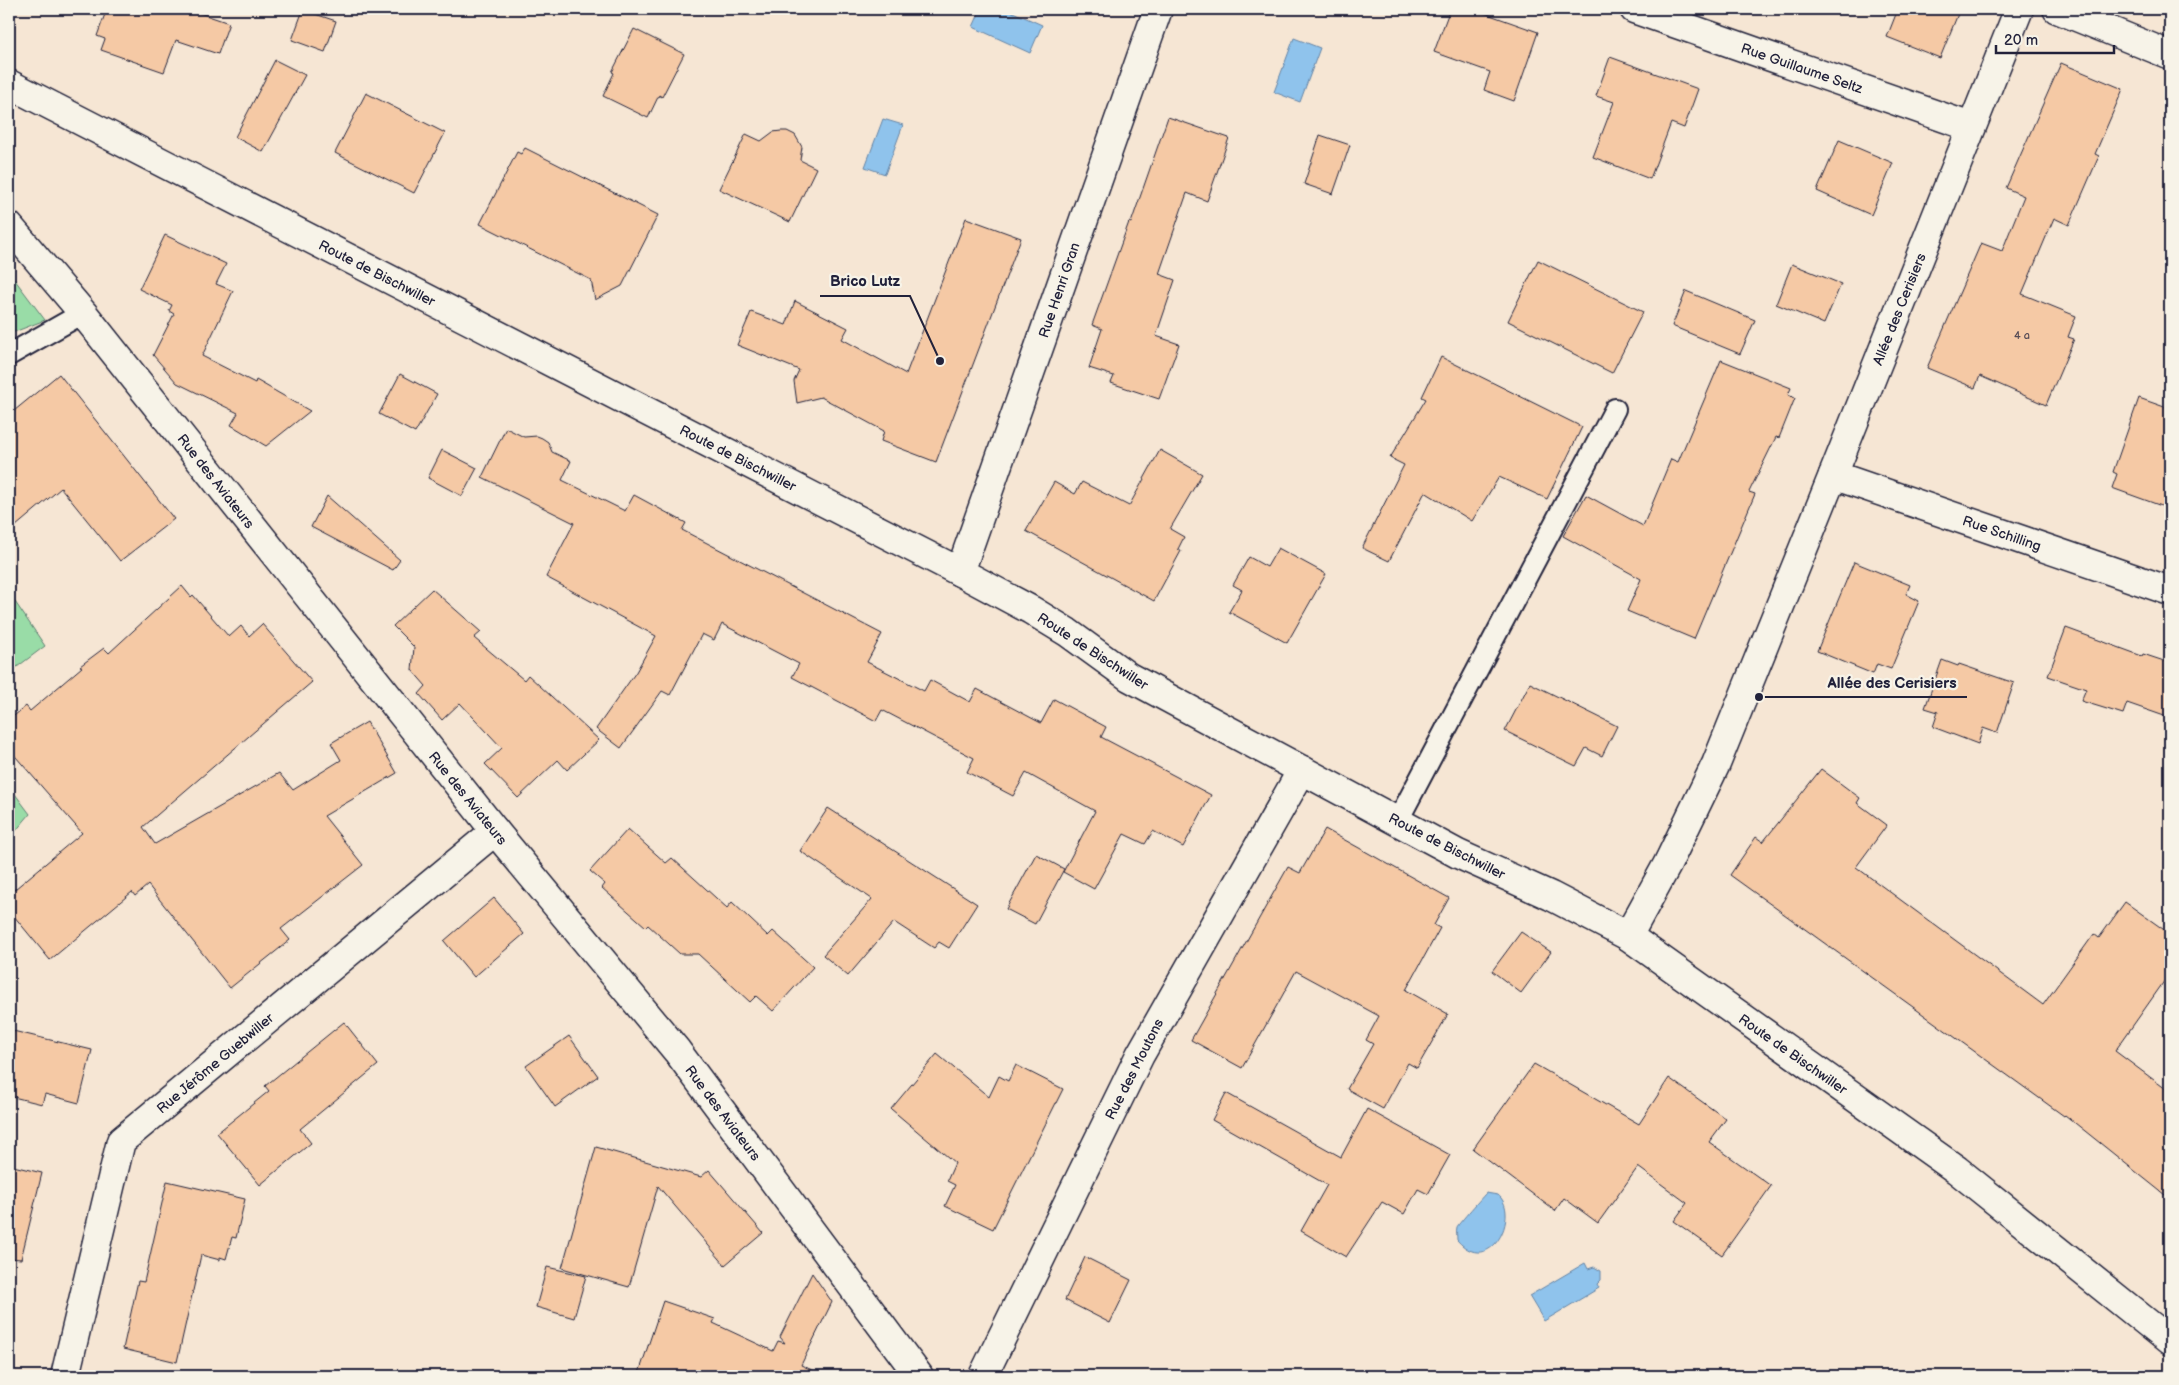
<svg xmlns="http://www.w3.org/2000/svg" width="2179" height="1385" font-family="'Balsamiq Sans',sans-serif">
<rect width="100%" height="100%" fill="#f6e6d4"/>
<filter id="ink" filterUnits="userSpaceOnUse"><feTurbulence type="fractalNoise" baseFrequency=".02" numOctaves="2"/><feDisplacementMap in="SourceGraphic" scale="10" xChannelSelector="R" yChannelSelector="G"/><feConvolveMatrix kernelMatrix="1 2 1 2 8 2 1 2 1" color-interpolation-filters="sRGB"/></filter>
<g filter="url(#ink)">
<g fill="#99dca7" stroke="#5e7f71">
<path d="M 9,272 L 45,320 L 9,334 Z"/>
<path d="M 9,593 L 45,646 L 9,673 Z"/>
<path d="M 9,786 L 30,814 L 9,839 Z"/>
</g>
<g fill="#8fc3ec" stroke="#6383a5">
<path d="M 981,9 L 1006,9 L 1042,25 L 1030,53 L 973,27 Z"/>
<path d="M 1294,38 L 1320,48 L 1300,102 L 1274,92 Z"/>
<path d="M 883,119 L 903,125 L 885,174 L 865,167 Z"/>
<path d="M 1486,1193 L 1498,1195 C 1521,1213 1491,1279 1457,1240 C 1457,1236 1456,1231 1457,1227 C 1458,1224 1484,1195 1486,1193 Z"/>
<path d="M 1585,1263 L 1588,1269 L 1594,1267 L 1601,1271 L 1601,1280 L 1597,1284 L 1599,1288 L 1544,1321 L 1529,1296 Z"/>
</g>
<g fill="#f5c9a5" stroke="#22223b">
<path d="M 103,9 L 188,9 L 229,23 L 218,54 L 176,40 L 164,72 L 101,50 L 105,39 L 97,36 L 105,14 L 102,13 Z"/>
<path d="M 1450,9 L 1473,9 L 1538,32 L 1514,101 L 1484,90 L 1490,72 L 1434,52 Z"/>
<path d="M 1898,9 L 1960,9 L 1940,58 L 1887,37 Z"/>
<path d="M 303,10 L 336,21 L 325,52 L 292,40 Z"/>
<path d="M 634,29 L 684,54 L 662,97 L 659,95 L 648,118 L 603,96 L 614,73 L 612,72 Z"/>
<path d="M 1610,57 L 1698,89 L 1684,128 L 1671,123 L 1650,179 L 1593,157 L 1614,102 L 1596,96 Z"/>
<path d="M 275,60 L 305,75 L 263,152 L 235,137 Z"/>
<path d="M 2061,63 L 2123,89 L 2095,154 L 2099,156 L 2069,225 L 2054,218 L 2022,294 L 2076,316 L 2068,337 L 2074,339 L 2046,405 L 1980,376 L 1975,388 L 1927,368 L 1981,243 L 2002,251 L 2024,196 L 2006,188 Z"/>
<path d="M 366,93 L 445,133 L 414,193 L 335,153 Z"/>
<path d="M 1168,117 L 1229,138 L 1207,201 L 1187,193 L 1159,274 L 1175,280 L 1156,336 L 1179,344 L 1159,399 L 1111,383 L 1114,376 L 1089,368 L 1102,329 L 1092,325 L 1129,222 L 1131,223 Z"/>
<path d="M 781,131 L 787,131 L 795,135 L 802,147 L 800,160 L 816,168 L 790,222 L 719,189 L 746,134 L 761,141 L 773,132 Z"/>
<path d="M 1320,135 L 1350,145 L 1333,194 L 1304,184 Z"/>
<path d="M 1839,140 L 1893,163 L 1871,215 L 1817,191 Z"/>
<path d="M 525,148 L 658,215 L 622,286 L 595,300 L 591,280 L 480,224 L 517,152 L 521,154 Z"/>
<path d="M 966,218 L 1021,238 L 936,462 L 881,441 L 884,431 L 821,397 L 797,403 L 794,381 L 799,370 L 737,345 L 751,312 L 786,325 L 795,301 L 848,328 L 842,339 L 906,374 Z"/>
<path d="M 165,235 L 226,264 L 216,284 L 233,291 L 202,356 L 255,383 L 256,380 L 310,411 L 266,446 L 231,425 L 238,413 L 177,383 L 153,355 L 174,314 L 169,311 L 172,305 L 139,289 Z"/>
<path d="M 1538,260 L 1643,312 L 1612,373 L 1508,321 Z"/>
<path d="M 1792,264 L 1841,284 L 1824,324 L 1776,304 Z"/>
<path d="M 1686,291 L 1755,320 L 1740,354 L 1672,326 Z"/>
<path d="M 1441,357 L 1582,427 L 1547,499 L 1499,477 L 1472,521 L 1425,492 L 1389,561 L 1362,548 L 1404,465 L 1390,458 L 1426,399 L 1422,397 Z"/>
<path d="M 1721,360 L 1791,388 L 1788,395 L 1795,398 L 1779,438 L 1776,437 L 1749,492 L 1755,494 L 1694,639 L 1627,611 L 1641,579 L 1563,536 L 1586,495 L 1643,526 L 1671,459 L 1678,462 Z"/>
<path d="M 59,374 L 174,519 L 120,561 L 61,488 L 9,532 L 9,415 Z"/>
<path d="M 400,374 L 437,394 L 415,433 L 379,414 Z"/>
<path d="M 2139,398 L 2170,409 L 2170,509 L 2112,488 L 2117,474 L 2113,472 Z"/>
<path d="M 506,428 L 524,437 L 537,436 L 542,438 L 548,442 L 552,452 L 571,461 L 562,480 L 625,511 L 634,495 L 686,523 L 682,530 L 882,634 L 867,662 L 924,691 L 930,680 L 970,702 L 977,689 L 1041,723 L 1054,699 L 1106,727 L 1101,737 L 1211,795 L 1183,847 L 1153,831 L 1145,844 L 1124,834 L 1094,889 L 1063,872 L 1095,811 L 1026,773 L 1013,796 L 967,772 L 974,758 L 882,710 L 876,721 L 792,677 L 799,664 L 722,624 L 714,640 L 702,634 L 670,695 L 662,691 L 621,748 L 596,729 L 636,672 L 656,636 L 546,577 L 574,523 L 482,477 Z"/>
<path d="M 442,450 L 477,468 L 462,496 L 428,478 Z"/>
<path d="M 1160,450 L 1202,474 L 1170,529 L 1184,537 L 1178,549 L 1181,551 L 1154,601 L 1026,531 L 1054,482 L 1075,494 L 1082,482 L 1129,506 Z"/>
<path d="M 327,496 L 400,560 L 393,570 L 311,527 Z"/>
<path d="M 1278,548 L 1326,574 L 1287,643 L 1229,612 L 1242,590 L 1233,585 L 1249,557 L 1267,567 Z"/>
<path d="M 1854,562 L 1910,585 L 1906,594 L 1919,601 L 1891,669 L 1877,664 L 1873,674 L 1817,651 Z"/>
<path d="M 182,586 L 191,597 L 193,595 L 229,637 L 241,626 L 249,636 L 262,624 L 312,682 L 143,827 L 155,844 L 279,773 L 293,790 L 341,760 L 331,743 L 367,722 L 397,773 L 324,816 L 363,865 L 281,929 L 290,940 L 230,988 L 148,885 L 135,896 L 132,892 L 50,960 L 9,910 L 9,894 L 82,833 L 9,749 L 9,720 L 26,706 L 30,711 L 82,667 L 80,666 L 104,648 L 109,653 Z"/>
<path d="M 432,589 L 481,632 L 474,638 L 524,680 L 528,675 L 599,740 L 567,770 L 558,760 L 518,798 L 485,764 L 502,748 L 460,703 L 442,720 L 419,694 L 426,686 L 412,670 L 414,647 L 393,626 Z"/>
<path d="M 2066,628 L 2142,656 L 2143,654 L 2170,663 L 2170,718 L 2127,703 L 2123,714 L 2081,701 L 2086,689 L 2048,676 Z"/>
<path d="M 1942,660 L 1958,666 L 1959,664 L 2014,683 L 1997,733 L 1983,728 L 1978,744 L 1933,727 L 1938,712 L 1925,708 Z"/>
<path d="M 1530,683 L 1617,726 L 1602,756 L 1586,748 L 1576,766 L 1505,731 Z"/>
<path d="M 1821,769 L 1860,798 L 1857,803 L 1887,825 L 1856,867 L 2043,1005 L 2094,934 L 2099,938 L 2125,902 L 2170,934 L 2170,973 L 2115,1051 L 2170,1092 L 2170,1199 L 2065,1115 L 2064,1116 L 1730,875 L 1756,837 L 1763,842 Z"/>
<path d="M 828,808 L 977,904 L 949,948 L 939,942 L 934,948 L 894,922 L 848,976 L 823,955 L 872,899 L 800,851 Z"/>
<path d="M 628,829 L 666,863 L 672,858 L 727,908 L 732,902 L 768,936 L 773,931 L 813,967 L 773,1011 L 756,996 L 750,1002 L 698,954 L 680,954 L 648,925 L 646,927 L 602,888 L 605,884 L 590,871 Z"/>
<path d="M 1325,829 L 1449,898 L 1434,925 L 1440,928 L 1406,990 L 1448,1014 L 1417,1068 L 1408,1063 L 1383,1109 L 1347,1089 L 1373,1044 L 1366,1040 L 1379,1016 L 1296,971 L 1242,1068 L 1191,1040 L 1288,867 L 1300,873 Z"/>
<path d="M 1036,854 L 1064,869 L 1035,924 L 1006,909 Z"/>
<path d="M 494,898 L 524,934 L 474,977 L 444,941 Z"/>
<path d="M 1521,932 L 1551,952 L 1521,993 L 1492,971 Z"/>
<path d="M 344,1022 L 378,1065 L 300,1129 L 311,1143 L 260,1185 L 217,1133 L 269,1091 L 265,1086 Z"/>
<path d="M 13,1031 L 92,1050 L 79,1103 L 45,1094 L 42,1104 L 9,1096 L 9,1051 Z"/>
<path d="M 569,1036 L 598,1076 L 555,1107 L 526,1066 Z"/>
<path d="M 937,1054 L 989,1097 L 999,1076 L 1008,1081 L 1016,1065 L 1063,1089 L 993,1229 L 945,1206 L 955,1185 L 947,1181 L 955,1163 L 891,1109 Z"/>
<path d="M 1534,1064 L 1639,1124 L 1669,1078 L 1726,1119 L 1709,1142 L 1771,1186 L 1722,1255 L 1674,1221 L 1687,1203 L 1638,1167 L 1598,1223 L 1564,1198 L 1555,1211 L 1473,1149 Z"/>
<path d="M 1226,1093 L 1341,1157 L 1367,1109 L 1450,1155 L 1428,1194 L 1418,1189 L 1404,1214 L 1382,1202 L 1346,1257 L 1301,1231 L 1327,1185 L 1212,1120 Z"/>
<path d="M 596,1147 L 701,1177 L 709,1170 L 763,1233 L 725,1265 L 658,1186 L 629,1287 L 562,1268 Z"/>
<path d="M 9,1165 L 42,1173 L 21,1259 L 9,1258 Z"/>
<path d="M 167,1181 L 245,1199 L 236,1238 L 232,1237 L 226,1259 L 220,1257 L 220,1260 L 201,1255 L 177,1362 L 123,1349 L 138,1281 L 144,1282 Z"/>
<path d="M 1085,1257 L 1131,1280 L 1110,1323 L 1065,1300 Z"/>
<path d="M 547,1267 L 586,1276 L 574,1318 L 536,1307 Z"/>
<path d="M 812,1273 L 832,1302 L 801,1365 L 825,1376 L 638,1376 L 663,1301 L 715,1319 L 713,1323 L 773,1351 L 778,1341 L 785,1343 L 780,1337 Z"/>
</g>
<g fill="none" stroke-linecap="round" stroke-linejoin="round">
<g stroke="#22223b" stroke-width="24">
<g id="lane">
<path d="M 9,355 L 83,313"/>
<path d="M 1397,822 L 1615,409"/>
</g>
</g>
<g stroke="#22223b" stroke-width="31">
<g id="street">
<path d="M 1634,9 L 1971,127"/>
<path d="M 2057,9 L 2170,55"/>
<path d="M 9,226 L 83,313 L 495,831 L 677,1051 L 919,1376"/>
<path d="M 1833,475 L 2170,591"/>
<path d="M 960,572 L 1158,9"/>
<path d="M 1628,936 L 1667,865 L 1716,764 L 1833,475 L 2019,9"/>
<path d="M 65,1376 L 121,1141 L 495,831"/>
<path d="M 983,1376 L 1140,1055 L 1302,770"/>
</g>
</g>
<g stroke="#22223b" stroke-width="31">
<path id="secondary" d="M 9,84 L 960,572 L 1031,610 L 1067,632 L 1129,677 L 1458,854 L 1551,896 L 1628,936 L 1957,1170 L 2170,1341"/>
</g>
<use href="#lane" stroke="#f7f3e8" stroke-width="20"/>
<use href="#street" stroke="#f7f3e8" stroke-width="28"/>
<use href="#secondary" stroke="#f7f3e8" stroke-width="28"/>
</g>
</g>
<g text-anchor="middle" stroke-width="4.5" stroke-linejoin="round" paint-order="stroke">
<g font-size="11" fill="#574c56">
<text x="2022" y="339">4 a</text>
</g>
<g font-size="14" fill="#22223b" stroke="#f7f3e8">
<text transform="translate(1802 68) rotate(19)" y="5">Rue Guillaume Seltz</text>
<text transform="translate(377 273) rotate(27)" y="5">Route de Bischwiller</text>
<text transform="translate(1059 290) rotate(-71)" y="5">Rue Henri Gran</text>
<text transform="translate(1899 309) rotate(-68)" y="5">Allée des Cerisiers</text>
<text transform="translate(738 458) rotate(27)" y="5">Route de Bischwiller</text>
<text transform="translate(216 481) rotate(52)" y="5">Rue des Aviateurs</text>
<text transform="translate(2002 533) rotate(19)" y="5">Rue Schilling</text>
<text transform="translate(1093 651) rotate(33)" y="5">Route de Bischwiller</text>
<text transform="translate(468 798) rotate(51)" y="5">Rue des Aviateurs</text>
<text transform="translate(1447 846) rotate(27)" y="5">Route de Bischwiller</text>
<text transform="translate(1793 1054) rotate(35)" y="5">Route de Bischwiller</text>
<text transform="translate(215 1063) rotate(-40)" y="5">Rue Jérôme Guebwiller</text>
<text transform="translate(1134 1069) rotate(-63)" y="5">Rue des Moutons</text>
<text transform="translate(723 1113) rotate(53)" y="5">Rue des Aviateurs</text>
</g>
</g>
<path fill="none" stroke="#22223b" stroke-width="2" d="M940 361L910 296H820M1759 697L1818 697H1967"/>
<g fill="#22223b" stroke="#f7f3e8" stroke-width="2">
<circle cx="940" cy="361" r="5"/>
<circle cx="1759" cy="697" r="5"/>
</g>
<g font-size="15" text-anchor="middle" font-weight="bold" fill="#22223b" stroke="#f7f3e8" stroke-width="4.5" stroke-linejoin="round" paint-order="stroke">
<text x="865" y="286">Brico Lutz</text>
<text x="1892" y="688">Allée des Cerisiers</text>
</g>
<rect width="2179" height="1385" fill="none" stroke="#f7f3e8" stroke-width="30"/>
<rect x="15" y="15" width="2149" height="1355" fill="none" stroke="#22223b" stroke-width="2" filter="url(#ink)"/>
<path d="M1996 45v8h118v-8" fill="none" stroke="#22223b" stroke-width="2.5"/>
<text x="2004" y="45" font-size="15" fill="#22223b" stroke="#f7f3e8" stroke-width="4" paint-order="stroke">20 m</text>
</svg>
